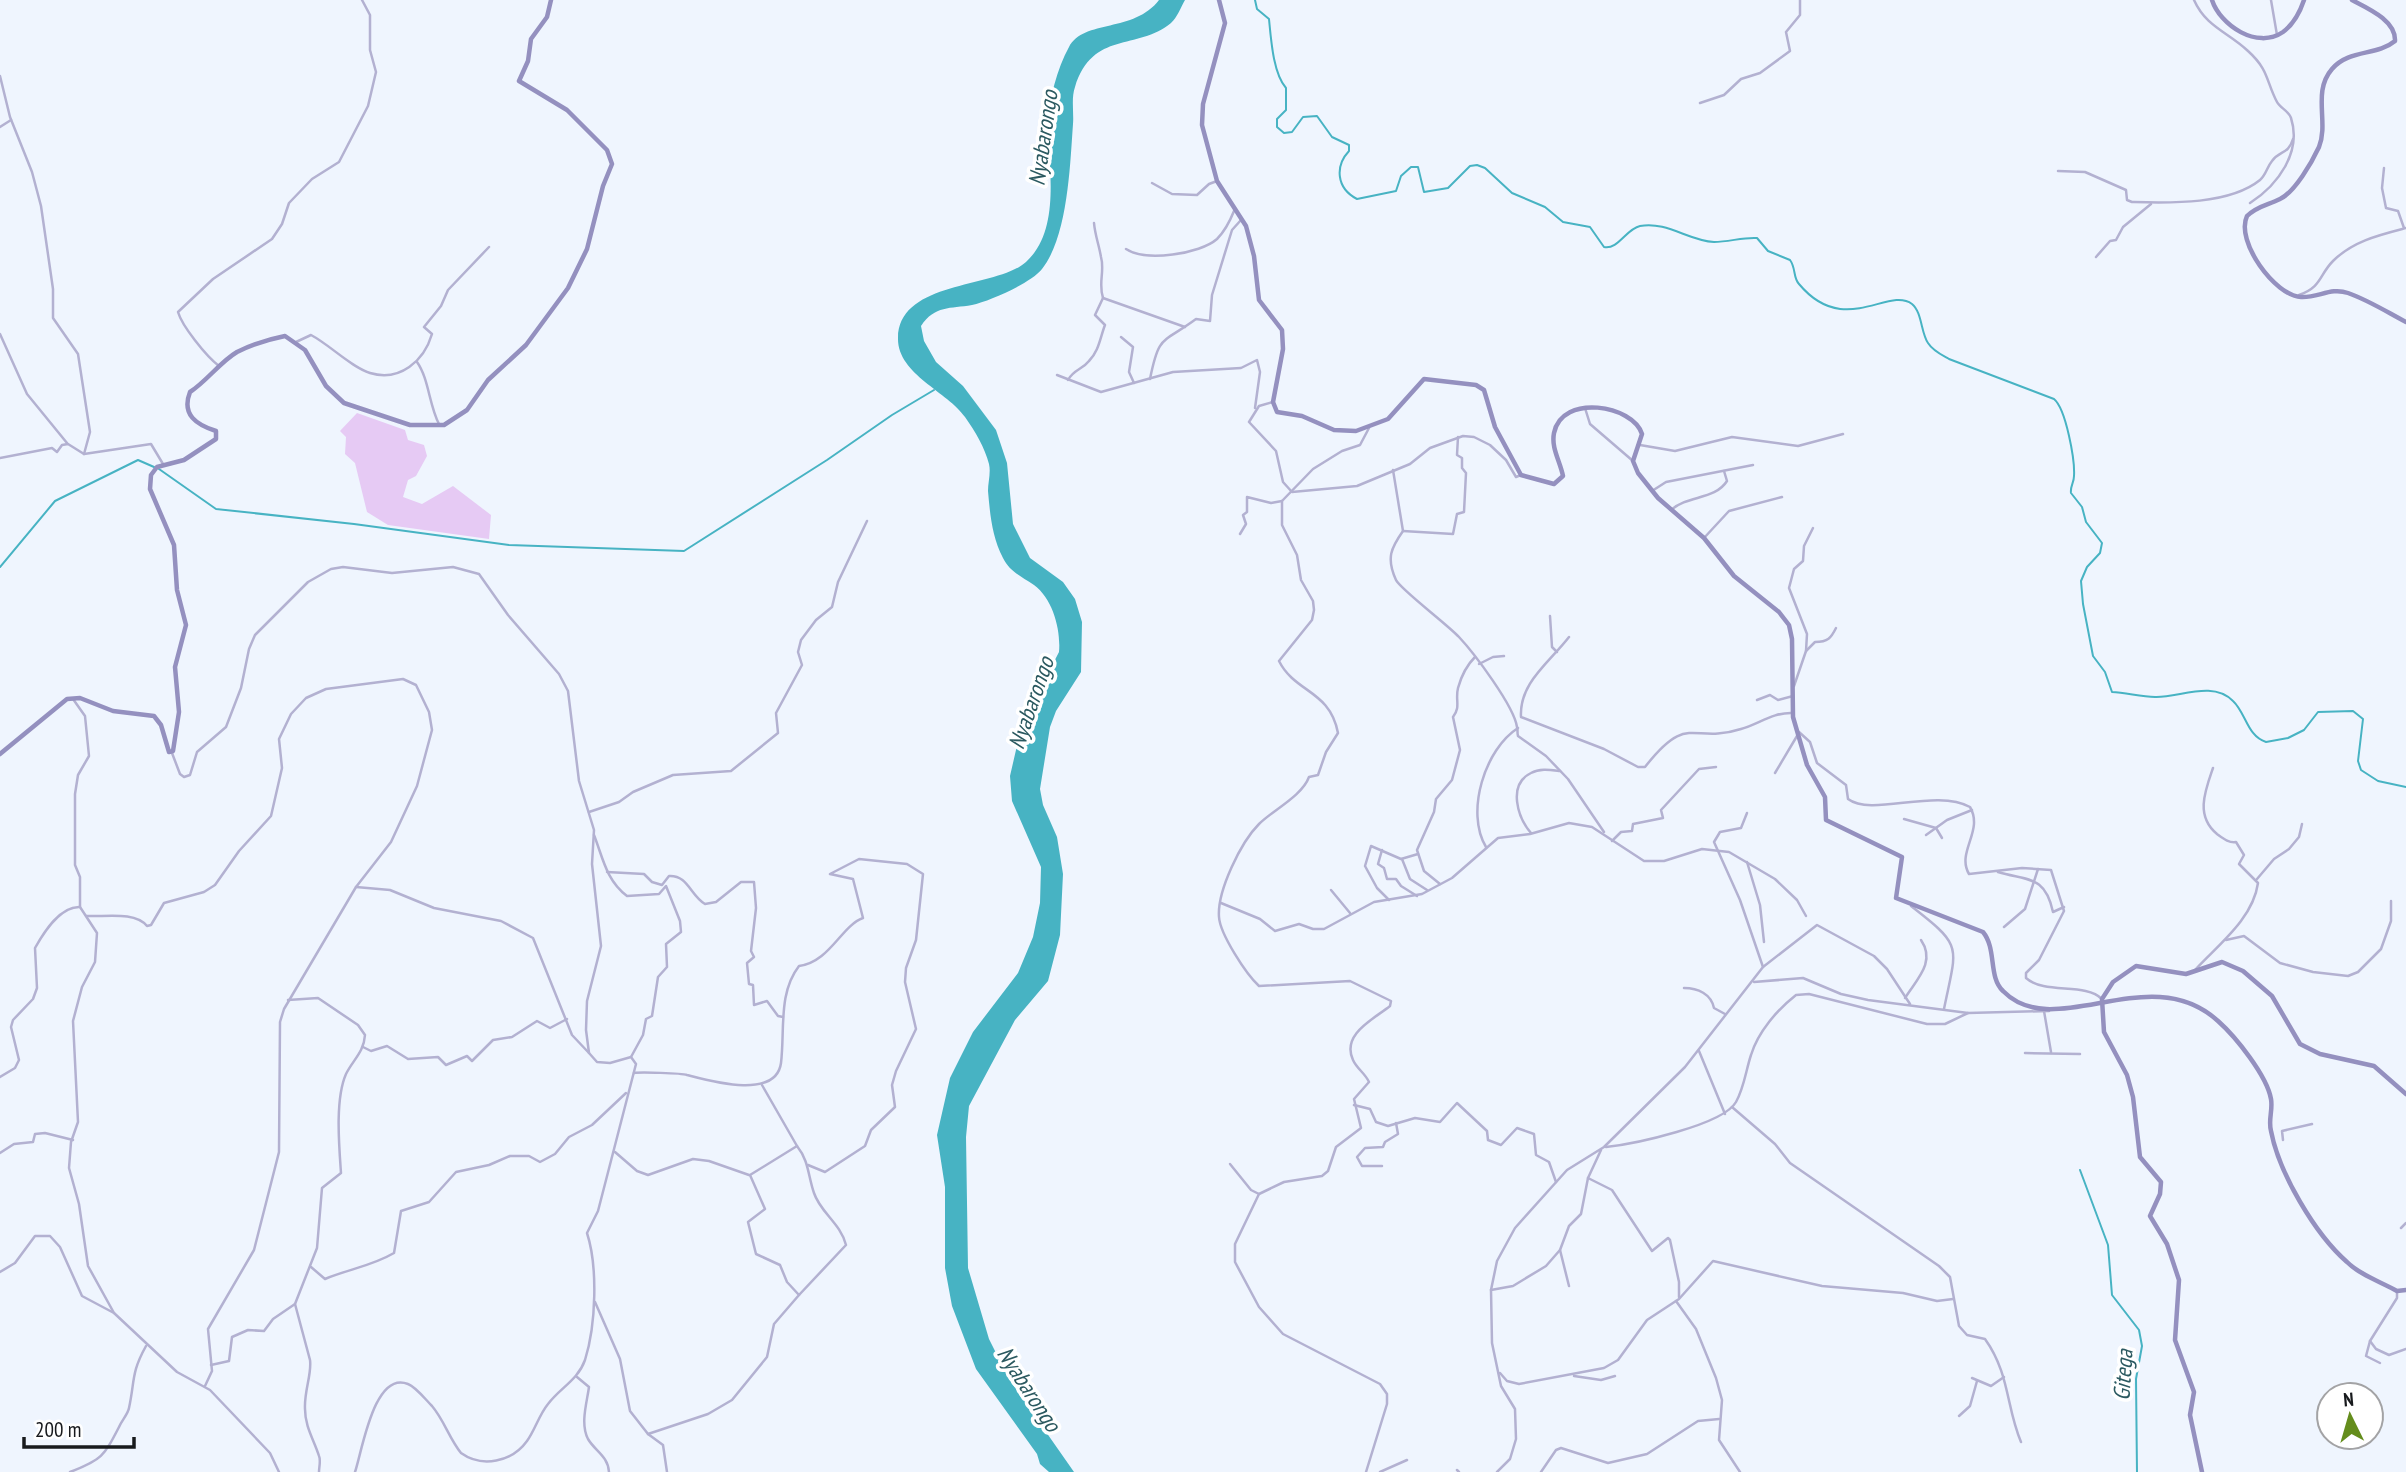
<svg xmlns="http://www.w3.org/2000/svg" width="2406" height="1472" font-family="'PT Sans Narrow',sans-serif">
<rect width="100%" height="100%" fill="#eff5fe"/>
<path fill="#e6caf4" d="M 357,413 L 405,430 L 408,440 L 424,445 L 427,456 L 416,476 L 408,480 L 403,497 L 422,504 L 453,486 L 491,515 L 489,539 L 388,525 L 367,512 L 355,463 L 345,454 L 346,437 L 340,431 Z"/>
<path fill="#47b3c3" d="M 1159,0 L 1185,0 C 1181,7 1177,18 1171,23 C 1137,51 1093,30 1075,87 C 1071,98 1074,113 1073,124 C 1070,165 1068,236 1042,269 C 1031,283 990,301 972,305 C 950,309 935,305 921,326 L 924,341 L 936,362 L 963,386 L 996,430 L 1007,463 L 1013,524 L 1030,558 L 1063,582 L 1075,599 L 1082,622 L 1081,672 L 1056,711 L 1050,727 L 1040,789 L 1043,805 L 1057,837 L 1063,874 L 1060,935 L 1048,981 L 1015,1020 L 969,1106 L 966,1137 L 968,1268 L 989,1339 L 1009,1379 L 1074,1472 L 1049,1472 L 1040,1464 L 1037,1454 L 976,1369 L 952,1306 L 945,1268 L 945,1187 L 937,1135 L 950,1078 L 973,1032 L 1018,973 L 1033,937 L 1040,903 L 1041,867 L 1012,801 L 1010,776 L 1022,724 L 1059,652 C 1061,630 1053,599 1034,585 C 1021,576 1010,572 1003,558 C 992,537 990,514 988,491 C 988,482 991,473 989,464 C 985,448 975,431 965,417 C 948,392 897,374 898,338 C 899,280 996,289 1026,262 C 1062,229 1048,165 1048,124 C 1049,99 1057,69 1069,47 C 1084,19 1134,33 1159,0 Z"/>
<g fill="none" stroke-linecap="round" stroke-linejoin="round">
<g stroke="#47b3c3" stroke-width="2">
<path d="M 1255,0 L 1257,9 L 1269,19 C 1271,39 1273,73 1286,88 L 1286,110 L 1277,119 L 1277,127 L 1284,133 L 1292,132 L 1303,117 L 1317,116 L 1332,137 L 1349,145 L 1349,151 C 1335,166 1336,188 1357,199 L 1396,191 L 1401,176 L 1411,167 L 1418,167 L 1424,192 L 1448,188 L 1470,166 L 1477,165 L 1485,168 L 1512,193 L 1545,207 L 1563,222 L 1590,227 L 1604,247 C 1618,250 1626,229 1640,226 C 1667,221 1689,241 1714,242 C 1729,242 1743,237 1757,238 L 1768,251 L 1790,260 C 1796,268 1793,278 1799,284 C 1844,338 1888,286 1912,304 C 1922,312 1921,333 1928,343 C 1933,351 1942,355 1949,359 L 2054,399 C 2066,409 2075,460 2074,476 C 2074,483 2070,486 2071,493 L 2082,507 L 2086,522 L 2102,543 L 2100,553 L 2087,567 L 2081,581 L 2083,604 L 2093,656 L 2105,672 L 2112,692 C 2126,693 2140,696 2155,697 C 2179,698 2212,680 2233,701 C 2246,713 2247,736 2266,742 L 2288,738 L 2304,730 L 2318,712 L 2353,711 L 2363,719 L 2358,761 L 2361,770 L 2378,781 L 2406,787"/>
<path d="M 159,469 L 216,509 L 354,524 L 509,545 L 684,551 L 827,460 L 892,415 L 934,390"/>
<path d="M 0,567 L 55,501 L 138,460 L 154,467"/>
<path d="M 2080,1170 L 2108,1245 L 2112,1295 L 2139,1330 L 2142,1346 L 2136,1379 L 2137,1472"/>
</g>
<g stroke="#b3b1d1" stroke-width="2.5">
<path d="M 2194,0 C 2206,27 2228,32 2248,51 C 2269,70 2266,81 2277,102 C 2280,108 2289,111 2291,118 C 2302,152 2278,185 2250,203"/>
<path d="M 2271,0 L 2277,35"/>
<path d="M 0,76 L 10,117 L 32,172 L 41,206 L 53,289 L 53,318 L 78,354 L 90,432 L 84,454"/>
<path d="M 1700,103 L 1724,95 L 1741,79 L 1760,73 L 1790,51 L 1786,32 L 1800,15 L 1800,0"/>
<path d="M 0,127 L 11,120"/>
<path d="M 2384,168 L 2382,188 L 2386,208 L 2398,211 L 2404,228"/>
<path d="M 2058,171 L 2085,172 L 2126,190 L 2127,200 L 2132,202 C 2170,203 2229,205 2260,180 C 2266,175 2267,167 2272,161 C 2280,150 2288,155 2293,139"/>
<path d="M 1152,183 L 1172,194 L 1197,195 L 1209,184 L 1217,181"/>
<path d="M 1126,249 C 1146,262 1200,254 1217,239 C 1225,231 1230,221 1234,211"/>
<path d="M 2096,257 L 2110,241 L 2116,240 L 2123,227 L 2151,204"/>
<path d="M 2299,295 C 2322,287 2319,275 2333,261 C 2353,241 2379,235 2406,228"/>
<path d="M 1103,298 L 1185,327"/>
<path d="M 0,334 L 27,394 L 67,443"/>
<path d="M 1121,337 L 1133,347 L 1129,372 L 1134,383"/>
<path d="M 296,342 L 311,335 C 330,345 351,367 370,373 C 400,382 424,361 432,334 L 424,327 L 441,306 L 448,290 L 489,247"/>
<path d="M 417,362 C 429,379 429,405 439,424"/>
<path d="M 219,366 C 206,356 182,326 178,312 L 213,279 L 272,239 L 282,224 L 289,203 L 312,179 L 339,162 L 368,106 L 376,72 L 370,50 L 370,15 L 362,0"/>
<path d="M 1057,375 L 1101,392 L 1173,372 L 1241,368 L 1257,360 L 1260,372 L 1255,408"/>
<path d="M 1150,379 C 1159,334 1162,344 1196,319 L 1210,321 L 1212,295 L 1232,230 L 1241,220"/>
<path d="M 1068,380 C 1074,369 1082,370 1089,361 C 1099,351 1100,338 1105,325 L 1095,315 L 1103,298 C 1098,283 1105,271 1101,257 C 1099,245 1095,235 1094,223"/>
<path d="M 1273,402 L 1259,406 L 1249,422 L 1276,451 L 1283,482 L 1292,492 L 1357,486 L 1410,464 L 1430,448 L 1463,436 L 1474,437 L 1490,445 L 1506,460 L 1516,477 L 1521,475"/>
<path d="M 1585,408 L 1590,424 L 1633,461"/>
<path d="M 1640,445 L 1675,451 L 1732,437 L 1798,446 L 1843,434"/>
<path d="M 0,458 L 52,448 L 57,452 L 62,445 L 68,444 L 84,454 L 151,444 L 163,464"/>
<path d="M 1393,470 L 1403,531 C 1391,548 1386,558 1396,580 C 1400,589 1447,624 1459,637 C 1474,653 1514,706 1517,727 C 1518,730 1517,733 1518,736 L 1546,756 L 1568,779 L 1604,832"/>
<path d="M 1652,491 L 1666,482 L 1753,465"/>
<path d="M 1671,510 C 1688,495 1715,500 1727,481 L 1724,471"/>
<path d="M 1403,531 L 1453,534 L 1457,514 L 1464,512 L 1466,473 L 1462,468 L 1462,458 L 1457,455 L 1458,437"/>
<path d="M 1240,534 L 1246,524 L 1243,515 L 1247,512 L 1247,497 L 1271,503 L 1282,501"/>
<path d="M 1704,538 L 1729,511 L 1782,497"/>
<path d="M 1550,616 L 1552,647 L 1557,652"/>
<path d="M 1569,637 C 1549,663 1519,683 1521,717 L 1604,749 L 1638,767 L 1645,767 C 1689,711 1691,745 1741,729 C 1759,724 1773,712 1793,713"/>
<path d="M 1806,651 L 1815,642 C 1828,642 1831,638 1836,628"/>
<path d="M 1479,664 L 1493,657 L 1504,656"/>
<path d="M 1794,686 L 1806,651 L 1807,634 L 1789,588 L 1794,569 L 1803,561 L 1804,546 L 1813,528"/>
<path d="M 73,699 L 85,716 L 89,756 L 78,775 L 75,794 L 75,865 L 80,877 L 80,907 L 97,933 L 95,962 L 82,987 L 73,1021 L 78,1122 L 71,1142 L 69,1168 L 79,1204 L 88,1266 L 114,1313"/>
<path d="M 1757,700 L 1770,695 L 1778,700 L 1793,696"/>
<path d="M 1799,732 L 1810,742 L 1817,763 L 1846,785 L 1848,799 C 1872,817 1935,788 1970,807 C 1984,831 1956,852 1969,874 L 2022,868 L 2051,870 L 2064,911 L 2039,960 L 2026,973 L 2026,978 C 2045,995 2085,982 2102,999"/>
<path d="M 172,753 L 180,774 L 184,777 L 190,775 L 197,752 L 226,727 L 241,688 L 249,649 L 255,635 L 308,582 L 331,569 L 343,567 L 392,573 L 453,567 L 479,574 L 508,615 L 559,674 L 568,691 L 579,781 L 594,830 L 592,864 L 601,946 L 587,1001 L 586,1030 L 589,1053 L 597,1062 L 610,1063 L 631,1057 L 636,1064 L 598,1211 L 587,1233 C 598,1267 596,1325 585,1360 C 578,1380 560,1388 548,1404 C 539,1415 535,1430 527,1441 C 512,1462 482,1468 461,1453 C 449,1438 444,1420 432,1406 C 426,1400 416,1387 408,1384 C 374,1370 362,1452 355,1472"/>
<path d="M 1775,773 L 1797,736"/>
<path d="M 589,812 L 619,802 L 633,792 L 673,775 L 731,771 L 778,733 L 776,713 L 802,665 L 798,652 L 801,640 L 816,620 L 832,607 L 838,582 L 867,521"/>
<path d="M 1747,813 L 1741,828 L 1720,832 L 1714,842 L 1740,900 L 1763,967"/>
<path d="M 1904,819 L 1936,828 L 1942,838"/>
<path d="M 1531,833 C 1518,818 1507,785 1531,773 C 1540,768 1551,770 1560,771"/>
<path d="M 594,835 C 603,858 606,880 627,896 L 659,894 L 666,886 L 680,921 L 681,932 L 666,944 L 667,967 L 658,977 L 652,1016 L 646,1019 L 643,1035 L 631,1057"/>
<path d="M 1926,835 L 1947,820 L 1972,810"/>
<path d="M 1612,841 L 1621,832 L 1632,831 L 1633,824 L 1663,818 L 1661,810 L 1699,769 L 1716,767"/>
<path d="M 1486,847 C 1465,812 1485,749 1518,728"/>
<path d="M 1382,850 L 1378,864 L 1384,868 L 1387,879 L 1396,879 L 1401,886 L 1417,896"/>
<path d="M 1402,859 L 1410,879 L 1427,890"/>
<path d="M 1747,862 L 1760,905 L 1764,942"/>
<path d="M 607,872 L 644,874 L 652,882 L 662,885 L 669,876 C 688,875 690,895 705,904 L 716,902 L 741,882 L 754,882 L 756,908 L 751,951 L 754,957 L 747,963 L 749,984 L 753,985 L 754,1005 L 767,1001 L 778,1016 L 783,1017"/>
<path d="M 1998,872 C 2028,881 2045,875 2053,912 L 2064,907"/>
<path d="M 2257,879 L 2274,859 L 2289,849 L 2299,837 L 2302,824"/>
<path d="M 1440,884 L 1424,871 L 1417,850 L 1434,812 L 1436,799 L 1452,780 L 1460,750 L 1453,717 C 1461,707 1455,700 1458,688 C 1461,677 1467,665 1475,657"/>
<path d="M 356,887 L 390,890 L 434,908 L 501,921 L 533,938 L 572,1035 L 589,1053"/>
<path d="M 1331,890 L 1350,913"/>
<path d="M 1389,900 L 1377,888 L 1365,866 L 1371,846 L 1401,859 L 1418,854"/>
<path d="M 1221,903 L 1260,919 L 1275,931 L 1299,924 L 1313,929 L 1324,929 L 1374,902 L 1422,894 L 1452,878 L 1498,838 L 1530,834 L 1569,823 L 1592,827 L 1644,861 L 1664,861 L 1702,849 L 1729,852 L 1775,879 L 1797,900 L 1806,916"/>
<path d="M 1911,906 C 1964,947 1957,945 1944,1009"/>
<path d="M 86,916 C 105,917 135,911 147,926 L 151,925 L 164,903 L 204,892 L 215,885 L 239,851 L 271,816 L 282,768 L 279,739 L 291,714 L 306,698 L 326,689 L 403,679 L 416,685 L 429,712 L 432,730 L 417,786 L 391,842 L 356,887 L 284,1009 L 280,1022 L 279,1152 L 254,1250 L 208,1329 L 212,1371 L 205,1386"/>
<path d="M 2004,927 L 2025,909 L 2038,869"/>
<path d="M 2226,940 L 2244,936 L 2280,963 L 2313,972 L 2348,976 L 2358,972 L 2381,949 L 2391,921 L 2391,901"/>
<path d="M 2195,970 C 2218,945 2253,919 2258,883 L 2239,864 L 2244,855 L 2236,842 C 2229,843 2224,839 2217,834 C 2195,816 2205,791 2213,768"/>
<path d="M 1754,982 L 1803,978 L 1841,994 L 1868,1000 L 1968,1013 L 2049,1011"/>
<path d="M 1684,988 C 1698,988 1711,994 1714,1008 L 1725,1014"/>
<path d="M 1905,998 C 1917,979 1936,962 1921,940"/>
<path d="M 288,1000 L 318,998 L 358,1025 L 365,1035 C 364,1052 353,1060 346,1074 C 335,1099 339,1145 341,1173 L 322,1188 L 317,1248 L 295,1304 L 310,1360 C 312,1374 304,1391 305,1409 C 305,1427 314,1440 319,1456 C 321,1460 319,1467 319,1472"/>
<path d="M 2044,1011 L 2051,1052"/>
<path d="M 363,1047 L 371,1051 L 387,1046 L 408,1059 L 438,1057 L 446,1065 L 467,1056 L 472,1061 L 493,1040 L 512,1037 L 537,1021 L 550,1028 L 567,1019"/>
<path d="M 1699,1051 L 1725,1114"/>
<path d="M 2025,1053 L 2080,1054"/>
<path d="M 634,1073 C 640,1072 681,1073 687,1075 C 710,1081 776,1100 781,1063 C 785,1030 778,993 799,966 C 830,962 841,926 863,918 L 853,879 L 830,874 L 859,859 L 907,864 L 923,874 L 916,940 L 906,968 L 905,982 L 916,1029 L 896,1071 L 892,1085 L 895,1107 L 871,1130 L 865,1146 L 825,1172 L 808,1165"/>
<path d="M 0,1077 L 15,1068 L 19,1060 L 11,1027 L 13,1020 L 33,999 L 37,988 L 35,948 C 44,932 60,906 80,907"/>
<path d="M 1354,1105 L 1370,1109 L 1376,1122 L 1388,1126 L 1415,1118 L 1440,1122 L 1457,1103 L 1487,1131 L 1488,1140 L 1501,1145 L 1517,1128 L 1534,1134 L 1536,1155 L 1549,1162 L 1556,1182"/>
<path d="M 1732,1107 L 1775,1144 L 1790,1163 L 1939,1266 L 1950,1277 L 1959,1326 L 1967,1335 L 1985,1339 C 2010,1374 2006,1407 2021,1442"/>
<path d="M 2283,1140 L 2282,1131 L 2312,1124"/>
<path d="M 797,1146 C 809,1161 808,1176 814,1193 C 820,1212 841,1224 846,1245 L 799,1295"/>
<path d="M 1606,1147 C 1634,1144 1723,1125 1736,1102 C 1744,1088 1746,1070 1751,1055 C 1758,1032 1777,1010 1796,995 L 1809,994 L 1927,1024 L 1945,1024 L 1968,1013"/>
<path d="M 615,1152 L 637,1171 L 648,1175 L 693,1159 L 709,1161 L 749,1175"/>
<path d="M 0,1153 L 14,1144 L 33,1142 L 35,1134 L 45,1133 L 73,1140"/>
<path d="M 1230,1164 L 1251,1190 L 1259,1194"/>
<path d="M 1382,1166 L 1362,1166 L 1357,1157 L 1365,1148 L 1383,1147 L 1385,1142 L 1398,1134 L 1396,1123"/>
<path d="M 1588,1178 L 1612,1190 L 1652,1251 L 1668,1238 L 1670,1240 L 1679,1282 L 1679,1297"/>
<path d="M 2401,1228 L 2406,1223"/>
<path d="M 1560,1250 L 1569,1286"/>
<path d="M 311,1267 L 325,1279 C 349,1269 372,1266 394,1253 L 401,1211 L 429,1202 L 456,1172 L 489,1165 L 510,1156 L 529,1156 L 540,1162 L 555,1154 L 569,1137 L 592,1125 L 626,1093"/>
<path d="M 0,1272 L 15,1263 L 35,1236 L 50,1236 L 60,1247 L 82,1296 L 114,1313 L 177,1372 L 210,1390 L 270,1453 L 279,1472"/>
<path d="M 1491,1290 L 1513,1286 L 1546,1266 L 1560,1250 L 1569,1226 L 1581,1214 L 1588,1178 L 1601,1150"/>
<path d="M 1676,1301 L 1696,1329 L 1716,1378 L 1722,1400 L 1719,1440 L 1740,1472"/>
<path d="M 595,1302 L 620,1359 L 630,1411 L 648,1434 L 663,1445 L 667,1472"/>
<path d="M 2370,1341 L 2376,1349 L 2389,1355 L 2406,1349"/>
<path d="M 2380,1363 L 2366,1356 L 2370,1341 L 2397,1298 L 2397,1291"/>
<path d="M 211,1365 L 229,1361 L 232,1337 L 248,1330 L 264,1331 L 273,1319 L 295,1304"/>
<path d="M 1500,1373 L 1507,1381 L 1519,1384 L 1604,1368 L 1618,1360 L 1647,1320 L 1679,1299 L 1713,1261 L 1822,1286 L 1903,1293 L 1937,1301 L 1953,1299"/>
<path d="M 1574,1376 L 1601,1380 L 1615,1376"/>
<path d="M 577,1377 L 589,1387 C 587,1402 580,1424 588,1439 C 595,1451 608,1456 609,1472"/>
<path d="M 1972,1378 L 1991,1386 L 2004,1377"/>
<path d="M 1959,1416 L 1970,1406 L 1977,1381"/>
<path d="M 648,1434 L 708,1414 L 732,1400 L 767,1357 L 774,1324 L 799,1295 L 787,1282 L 780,1265 L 756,1254 L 748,1222 L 765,1209 L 750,1175 L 797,1146 L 762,1085"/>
<path d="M 1457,1470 L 1459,1472"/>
<path d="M 70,1472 C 102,1460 104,1456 119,1427 C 122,1420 128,1414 129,1408 C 135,1380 131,1373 146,1346"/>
<path d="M 1366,1472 L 1387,1404 L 1387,1394 L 1380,1384 L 1283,1334 L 1259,1307 L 1235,1262 L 1235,1244 L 1259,1194 L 1284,1182 L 1322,1176 L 1328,1171 L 1336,1147 L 1361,1128 L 1354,1099 L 1369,1082 C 1365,1073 1357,1069 1353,1060 C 1341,1034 1374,1019 1390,1006 L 1391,1001 L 1350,981 L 1259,986 C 1246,974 1220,934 1219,917 C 1217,891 1241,842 1259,824 C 1273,810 1302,796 1309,777 L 1318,775 L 1326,752 L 1338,733 C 1330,690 1295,693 1279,661 L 1312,620 L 1314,610 L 1313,601 L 1301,580 L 1297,555 L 1282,525 L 1282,501 L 1313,469 L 1342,451 L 1360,445 L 1369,428"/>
<path d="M 1380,1472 L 1407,1460"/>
<path d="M 1497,1472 L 1510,1459 L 1516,1439 L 1515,1409 L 1501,1386 L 1492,1343 L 1491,1290 L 1497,1261 L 1515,1228 L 1567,1170 L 1604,1147 L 1685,1067 L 1763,967 L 1817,925 L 1874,956 L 1887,969 L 1910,1004"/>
<path d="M 1541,1472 L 1556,1450 L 1561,1448 L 1608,1463 L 1647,1454 L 1698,1421 L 1719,1419"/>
</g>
<g stroke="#9490bf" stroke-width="4.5">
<path d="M 1219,0 L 1225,23 L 1203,104 L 1202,125 L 1217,181 L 1246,226 L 1254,256 L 1259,300 L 1282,330 L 1283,349 L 1273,402 L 1277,412 L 1302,416 L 1334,430 L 1356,431 L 1388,419 L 1424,379 L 1476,385 L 1484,390 L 1495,427 L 1521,475 L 1554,484 L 1563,476 C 1560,461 1551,448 1554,433 C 1562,393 1633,405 1642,434 L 1633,461 L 1638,473 L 1658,498 L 1704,538 L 1734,576 L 1779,612 L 1789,625 L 1792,639 L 1793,717 L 1807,765 L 1825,797 L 1826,820 L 1902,857 L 1896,898 L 1983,932 C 1997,949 1988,977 2003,991 C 2055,1044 2149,958 2218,1021 C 2236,1037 2267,1076 2271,1099 C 2273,1110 2268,1120 2271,1131 C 2279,1173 2315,1234 2347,1262 C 2360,1275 2381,1282 2397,1291 L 2406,1290"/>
<path d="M 2212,0 C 2220,25 2257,50 2283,32 C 2294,24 2300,12 2304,0"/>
<path d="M 2352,0 C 2367,8 2396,20 2395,41 C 2377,56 2349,49 2332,69 C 2312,92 2329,122 2319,147 C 2312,162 2295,192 2280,199 C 2268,205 2257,206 2247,216 C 2235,241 2275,296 2301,297 C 2318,298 2331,287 2348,293 C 2368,300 2387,312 2406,322"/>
<path d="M 0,754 L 67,699 L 80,698 L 113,711 L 154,716 L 161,725 L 169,752 L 173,751 L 179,712 L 175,667 L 186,625 L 177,590 L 174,545 L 150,489 L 151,475 L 157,467 L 184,460 L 216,439 L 216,431 C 197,425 181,415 190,392 C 207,381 220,362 237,352 C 251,345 270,339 285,336 L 305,350 L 326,386 L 344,403 L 410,425 L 444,425 L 467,410 L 488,380 L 526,345 L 568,288 L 587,249 L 603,186 L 612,164 L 607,150 L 567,110 L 519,81 L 528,61 L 531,39 L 547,17 L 551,0"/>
<path d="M 2202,1472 L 2190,1415 L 2194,1392 L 2175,1340 L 2179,1280 L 2167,1244 L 2150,1216 L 2160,1194 L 2161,1182 L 2140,1157 L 2133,1097 L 2127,1075 L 2104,1032 L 2102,999 L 2113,982 L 2136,966 L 2186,974 L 2222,962 L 2243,971 L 2272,996 L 2300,1044 L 2320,1054 L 2374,1066 L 2406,1094"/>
</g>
</g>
<g text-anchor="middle" stroke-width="7" stroke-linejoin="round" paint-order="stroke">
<g font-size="23" font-style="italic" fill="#2b5960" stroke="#fff">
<text transform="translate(1043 138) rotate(-82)" y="8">Nyabarongo</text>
<text transform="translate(1031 703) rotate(-71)" y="8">Nyabarongo</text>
<text transform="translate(2123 1375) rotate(-86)" y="8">Gitega</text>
<text transform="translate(1029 1389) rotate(57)" y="8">Nyabarongo</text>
</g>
</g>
<g transform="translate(2350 1416) rotate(355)"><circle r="33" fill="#ffffff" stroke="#a3a3a5" stroke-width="2"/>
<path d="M0-5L12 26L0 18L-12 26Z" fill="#648d1c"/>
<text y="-10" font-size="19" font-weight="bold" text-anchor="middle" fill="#181a1d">N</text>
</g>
<path d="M24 1437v10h110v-10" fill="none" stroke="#181a1d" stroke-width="3.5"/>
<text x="35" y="1437" font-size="21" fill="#181a1d" stroke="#ffffff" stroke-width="5" paint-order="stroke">200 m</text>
</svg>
